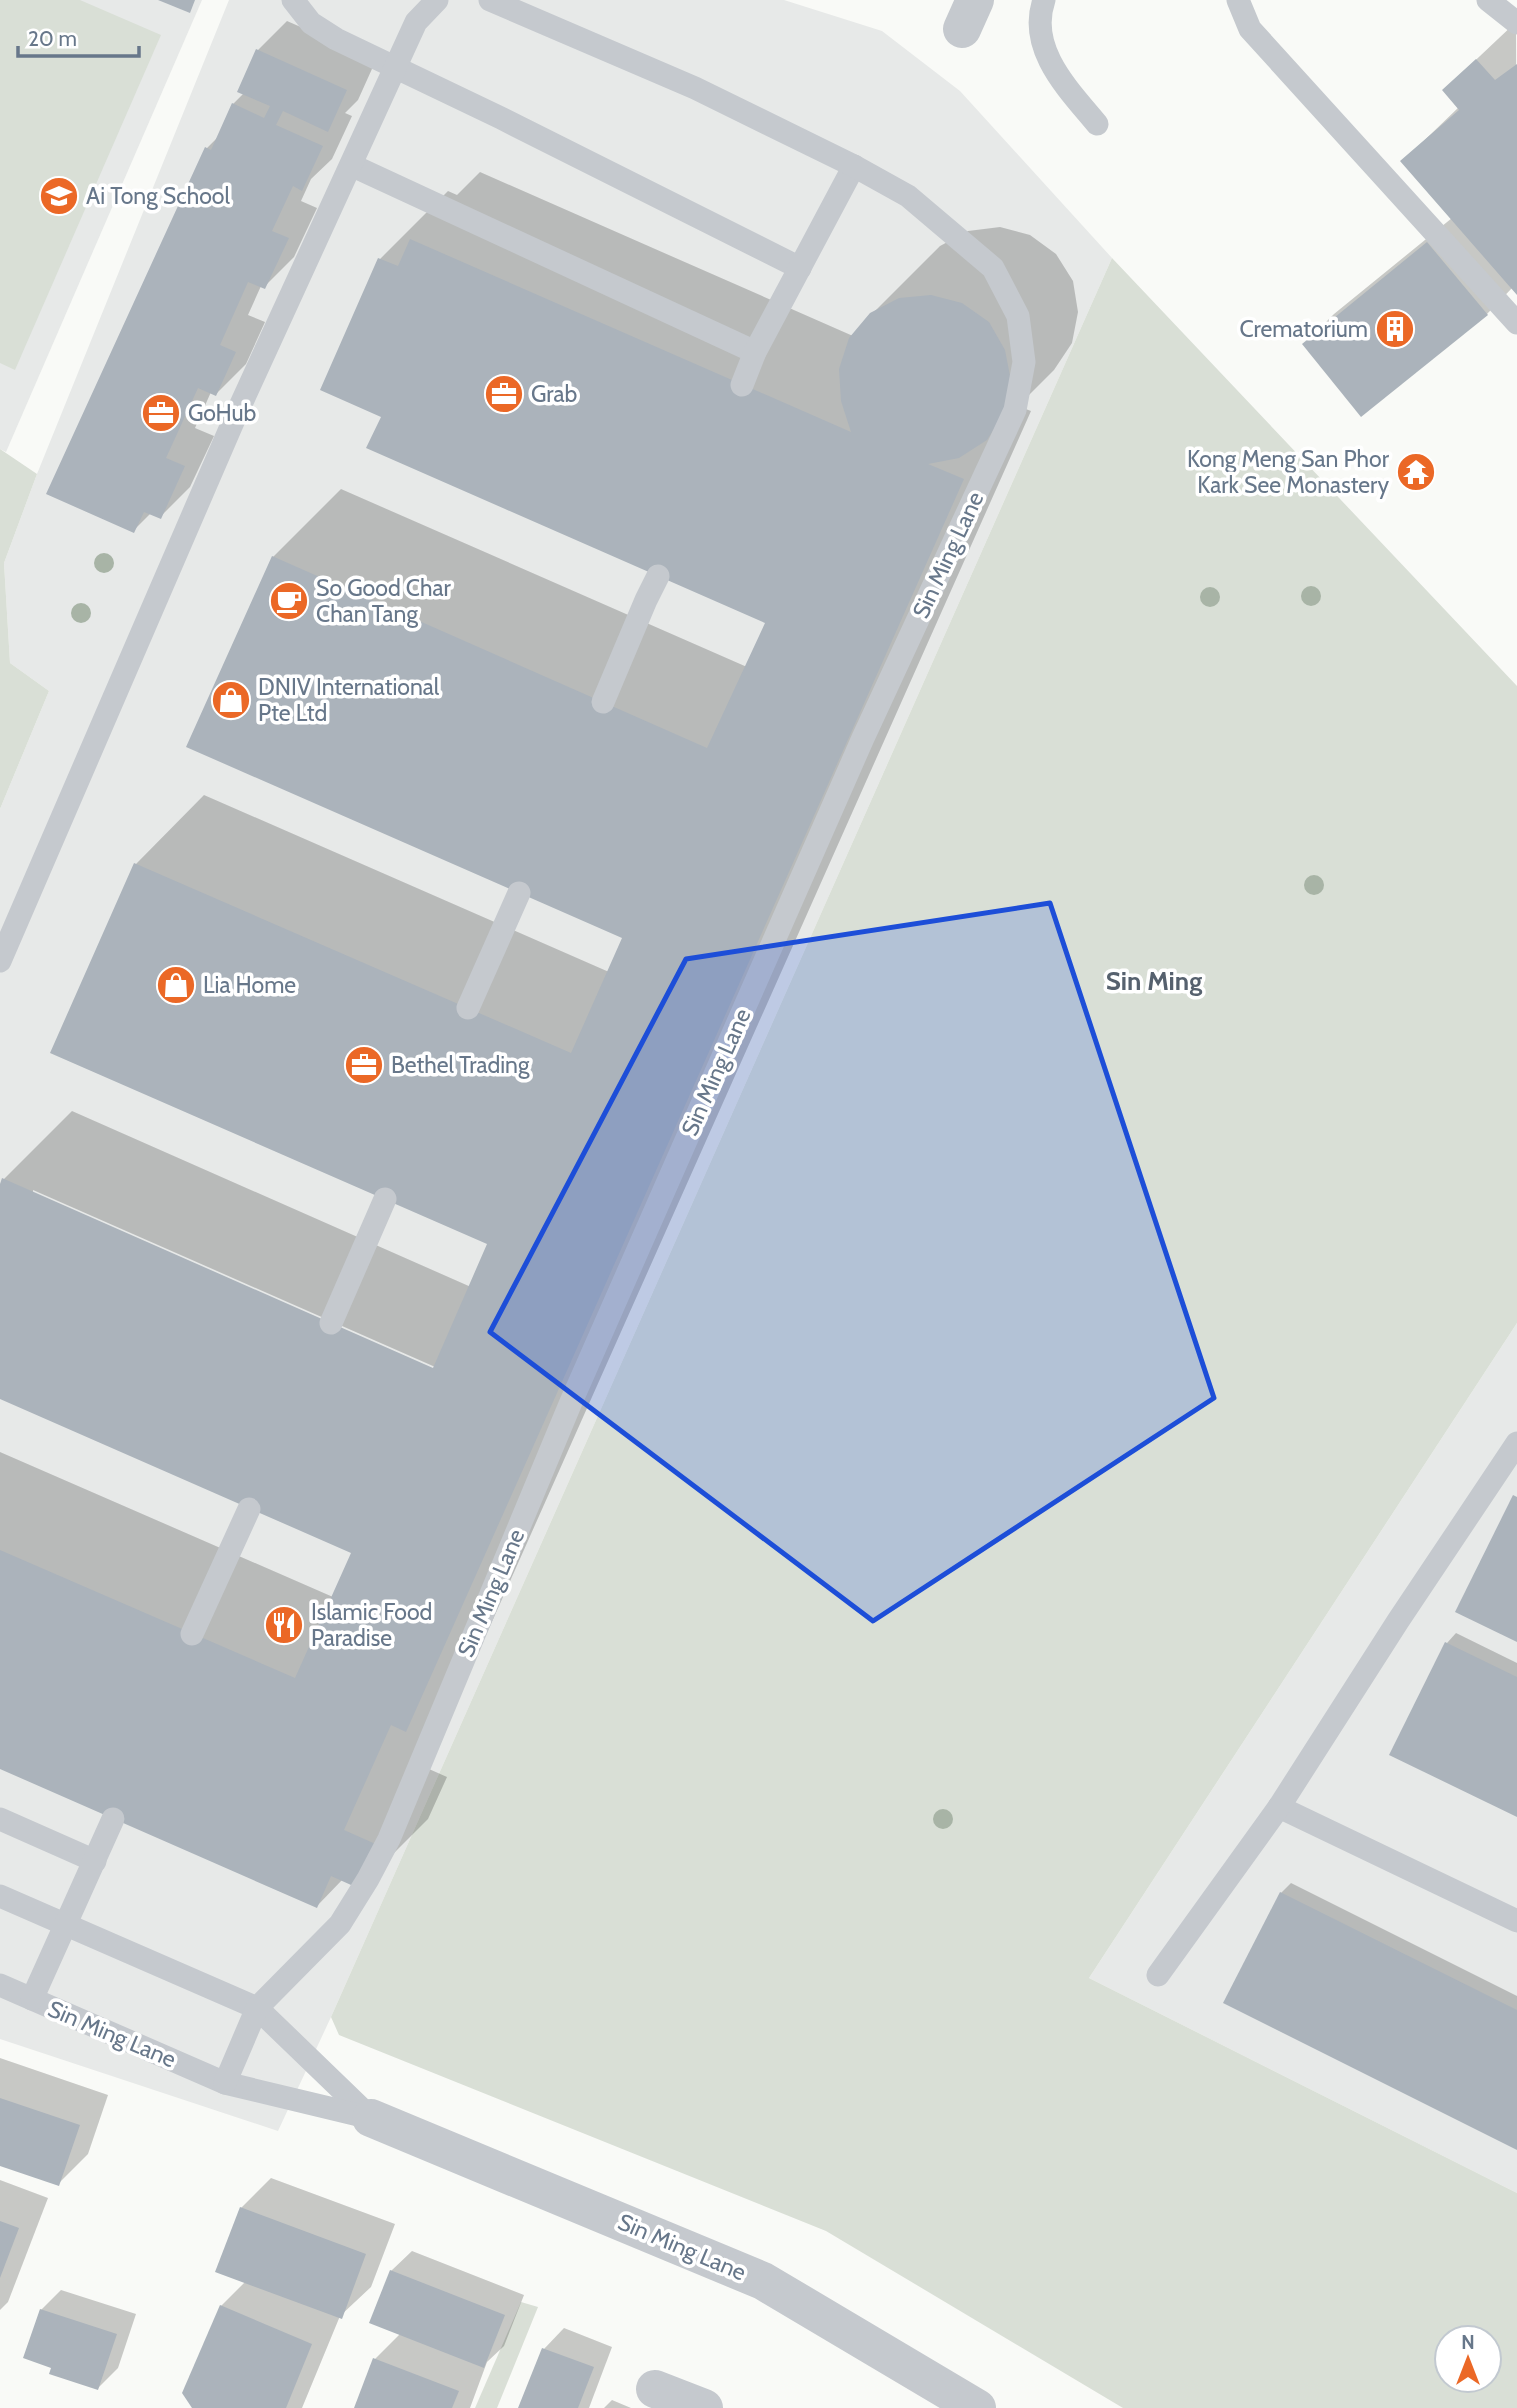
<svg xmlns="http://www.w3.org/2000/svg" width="1517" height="2408" font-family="Cabin,sans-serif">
<rect width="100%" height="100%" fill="#f9faf7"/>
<g fill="#e7e9e8">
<path d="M 0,0 L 202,0 L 6,452 L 0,449 Z"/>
<path d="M 229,0 L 784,0 L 882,31 L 960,91 L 1112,258 L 331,2017 L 278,2131 L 0,2039 L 0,809 L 49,691 L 10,663 L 4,563 L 37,474 Z"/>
<path d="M 1517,1323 L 1517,2193 L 1089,1978 Z"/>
</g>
<g fill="#d9dfd6" fill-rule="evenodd">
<path d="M 0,0 L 80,0 L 161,35 L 15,370 L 0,363 Z"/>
<path d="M 1112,258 L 1517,686 L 1517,1323 L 1089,1978 L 1517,2193 L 1517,2408 L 1123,2408 L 826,2231 L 339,2035 L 331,2017 ZM 1447,2338 L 1489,2338 L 1489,2380 L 1447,2380 Z"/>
<path d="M 0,449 L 37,474 L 4,563 L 10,663 L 49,691 L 0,809 Z"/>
<path d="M 521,2302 L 538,2307 L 497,2408 L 475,2408 Z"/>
</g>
<g fill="#0003" fill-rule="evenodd">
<path d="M 287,21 L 376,60 L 358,100 L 345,113 L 352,116 L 332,159 L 311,179 L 301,201 L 317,208 L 294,257 L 264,287 L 261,286 L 248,315 L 265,322 L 246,364 L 216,394 L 211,392 L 195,428 L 214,436 L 190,487 L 160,517 L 151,513 L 133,531 L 49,493 L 207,148 L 219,136 L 233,104 L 244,93 L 258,50 Z"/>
<path d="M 1516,22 L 1517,292 L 1513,287 L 1487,314 L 1304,344 L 1334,314 L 1452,218 L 1403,161 L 1459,107 L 1444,90 Z"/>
<path d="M 480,172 L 853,336 L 871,315 L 940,246 L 968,231 L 1000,227 L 1030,235 L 1056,254 L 1073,281 L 1078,312 L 1072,343 L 1054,370 L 1018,406 L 1031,411 L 474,1662 L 411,1761 L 447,1777 L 428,1819 L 360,1887 L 343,1879 L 317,1906 L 0,1768 L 0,1452 L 333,1597 L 353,1552 L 0,1397 L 0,1188 L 4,1179 L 72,1111 L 471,1287 L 490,1243 L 52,1052 L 136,864 L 204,795 L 609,972 L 624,938 L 273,557 L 341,489 L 747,667 L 768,622 L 383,416 L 322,389 L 380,259 L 448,191 L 457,195 ZM 33,1190 L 442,1370 L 441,1373 L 33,1194 Z"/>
<path d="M 1456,1633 L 1517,1663 L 1517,1815 L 1447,1643 Z"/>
<path d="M 1291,1883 L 1517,1996 L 1517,2148 L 1281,1893 Z"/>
<path d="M 0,2058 L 108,2095 L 88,2154 L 58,2184 L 0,2164 Z"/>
<path d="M 271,2178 L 395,2224 L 371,2287 L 340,2316 L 302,2408 L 194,2408 L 221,2306 L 246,2281 L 241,2208 Z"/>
<path d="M 0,2180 L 48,2198 L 8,2302 L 0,2310 Z"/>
<path d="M 412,2251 L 524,2295 L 504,2346 L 487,2362 L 470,2408 L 356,2408 L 375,2359 L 400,2334 L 391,2271 Z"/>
<path d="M 61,2290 L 136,2314 L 118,2368 L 98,2388 L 41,2310 Z"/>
<path d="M 564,2328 L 612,2347 L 589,2408 L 520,2408 L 544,2349 Z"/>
<path d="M 612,2400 L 631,2408 L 604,2408 Z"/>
</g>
<g fill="#abb3bb">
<path d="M 158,0 L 195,0 L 190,13 Z"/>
<path d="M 256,49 L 347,90 L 328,132 L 283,111 L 276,125 L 323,146 L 302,191 L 293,186 L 272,231 L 289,238 L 265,289 L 248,282 L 220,345 L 236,352 L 216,396 L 198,388 L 166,458 L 185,466 L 161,519 L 144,512 L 134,533 L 46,494 L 205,147 L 211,150 L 232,103 L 264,118 L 270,106 L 237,92 Z"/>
<path d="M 1476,59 L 1495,80 L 1517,64 L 1517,295 L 1400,161 L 1459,110 L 1442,90 Z"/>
<path d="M 410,239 L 851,432 L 841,401 L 839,369 L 849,338 L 870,313 L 899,298 L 931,295 L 962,303 L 989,322 L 1005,350 L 1011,381 L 1004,413 L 987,440 L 959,458 L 928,464 L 964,479 L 406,1732 L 391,1725 L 344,1830 L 380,1846 L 360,1889 L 331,1876 L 317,1908 L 0,1769 L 0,1550 L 295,1678 L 351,1553 L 0,1399 L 0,1184 L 2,1178 L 433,1368 L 487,1244 L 50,1053 L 134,863 L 571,1053 L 622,938 L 186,747 L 272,556 L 707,748 L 765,623 L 366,448 L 381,417 L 320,390 L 378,258 L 398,266 Z"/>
<path d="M 1427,242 L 1488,315 L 1361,417 L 1302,344 Z"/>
<path d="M 1513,1495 L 1517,1497 L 1517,1642 L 1455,1612 Z"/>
<path d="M 1445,1642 L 1517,1677 L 1517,1817 L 1389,1755 Z"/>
<path d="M 1280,1892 L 1517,2010 L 1517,2150 L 1223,2003 Z"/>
<path d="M 0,2098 L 80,2125 L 59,2186 L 0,2166 Z"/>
<path d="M 240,2207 L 366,2254 L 342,2319 L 215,2272 Z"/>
<path d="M 0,2221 L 19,2228 L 0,2278 Z"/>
<path d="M 390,2270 L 505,2315 L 484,2368 L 369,2323 Z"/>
<path d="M 220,2305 L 312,2344 L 286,2408 L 192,2408 L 182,2393 Z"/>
<path d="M 40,2309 L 117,2334 L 98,2390 L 49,2374 L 51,2368 L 23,2358 Z"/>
<path d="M 542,2348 L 594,2367 L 578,2408 L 518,2408 Z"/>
<path d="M 373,2358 L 459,2391 L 452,2408 L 354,2408 Z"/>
</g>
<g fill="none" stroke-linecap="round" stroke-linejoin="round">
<g stroke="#c5c9ce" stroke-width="23">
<path d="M 293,0 L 311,23 L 336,39 L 501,118 L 800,268"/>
<path d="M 1044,0 C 1027,49 1069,90 1097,124"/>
<path d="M 1238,0 L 1250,29 L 1517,323"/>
<path d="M 1488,0 L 1517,23"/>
<path d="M 351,165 L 755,352"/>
<path d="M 742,385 L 755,352 L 854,166"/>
<path d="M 603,702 L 646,600 L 658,576"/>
<path d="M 0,961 L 236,415 L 416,22 L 437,0"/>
<path d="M 468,1008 L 519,893"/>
<path d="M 331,1323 L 385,1199"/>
<path d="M 192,1634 L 249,1509"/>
<path d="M 1279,1807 L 1517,1921"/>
<path d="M 0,1819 L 95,1861"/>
<path d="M 0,1896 L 257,2008 L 371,2118"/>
<path d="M 1158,1975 L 1279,1807 L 1398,1621 L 1517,1443"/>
<path d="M 0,1985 L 225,2083 L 371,2118"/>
<path d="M 32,1999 L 113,1819"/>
<path d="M 225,2083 L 257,2008 L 340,1924 L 368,1879 L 389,1839 L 571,1402 L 863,738 L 1015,410 L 1024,362 L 1018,316 L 993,268 L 908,196 L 854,166 L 695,88 L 490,0"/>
</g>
<g stroke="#c5c9ce" stroke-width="38">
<path d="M 962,29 L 975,0"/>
<path d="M 371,2118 L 763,2281 L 977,2408"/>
<path d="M 655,2389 L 704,2408"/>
</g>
</g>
<g fill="#a8b4a6">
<circle cx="104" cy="563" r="10"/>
<circle cx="1311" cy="596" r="10"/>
<circle cx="1210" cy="597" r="10"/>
<circle cx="81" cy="613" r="10"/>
<circle cx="1314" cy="885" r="10"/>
<circle cx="943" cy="1819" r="10"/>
</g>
<path fill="#1d4ed8" fill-opacity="0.2" stroke="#1d4ed8" stroke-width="5" stroke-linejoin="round" d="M 1050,903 L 1214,1398 L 873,1621 L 490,1332 L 686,959 Z"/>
<defs>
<g id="school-disc" transform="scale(2.0125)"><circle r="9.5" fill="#eb6826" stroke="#fff"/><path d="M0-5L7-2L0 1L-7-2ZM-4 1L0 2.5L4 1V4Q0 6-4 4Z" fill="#fff"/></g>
<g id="building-disc" transform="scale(2.0125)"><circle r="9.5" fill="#eb6826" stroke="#fff"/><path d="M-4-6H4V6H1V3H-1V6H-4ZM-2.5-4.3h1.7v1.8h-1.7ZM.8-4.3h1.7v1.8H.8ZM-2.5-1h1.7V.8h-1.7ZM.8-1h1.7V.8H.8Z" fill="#fff"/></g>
<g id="office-disc" transform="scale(2.0125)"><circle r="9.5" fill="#eb6826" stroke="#fff"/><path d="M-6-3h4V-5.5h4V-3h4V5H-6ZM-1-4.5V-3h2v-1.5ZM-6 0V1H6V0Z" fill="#fff"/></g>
<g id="temple-disc" transform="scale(2.0125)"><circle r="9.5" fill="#eb6826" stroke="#fff"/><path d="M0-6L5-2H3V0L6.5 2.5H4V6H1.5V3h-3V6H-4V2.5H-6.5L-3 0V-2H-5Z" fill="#fff"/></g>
<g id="cafe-disc" transform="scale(2.0125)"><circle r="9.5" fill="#eb6826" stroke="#fff"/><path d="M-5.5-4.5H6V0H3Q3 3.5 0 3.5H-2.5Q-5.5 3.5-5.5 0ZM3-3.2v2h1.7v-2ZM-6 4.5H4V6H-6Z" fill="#fff"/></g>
<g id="shop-disc" transform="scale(2.0125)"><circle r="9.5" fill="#eb6826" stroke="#fff"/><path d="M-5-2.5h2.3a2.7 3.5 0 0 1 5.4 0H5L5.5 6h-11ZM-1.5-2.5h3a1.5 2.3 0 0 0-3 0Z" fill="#fff"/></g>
<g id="restaurant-disc" transform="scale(2.0125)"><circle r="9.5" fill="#eb6826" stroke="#fff"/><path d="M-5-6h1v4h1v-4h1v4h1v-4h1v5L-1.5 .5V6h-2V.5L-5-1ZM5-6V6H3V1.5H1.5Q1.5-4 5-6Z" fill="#fff"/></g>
</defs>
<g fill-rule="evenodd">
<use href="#school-disc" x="59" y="196"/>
<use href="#building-disc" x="1395" y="329"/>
<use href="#office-disc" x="504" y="394"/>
<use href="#office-disc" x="161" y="413"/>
<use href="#temple-disc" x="1416" y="472"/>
<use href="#cafe-disc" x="289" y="601"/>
<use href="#shop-disc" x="231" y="700"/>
<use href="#shop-disc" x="176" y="985"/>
<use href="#office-disc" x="364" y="1065"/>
<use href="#restaurant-disc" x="284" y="1625"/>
</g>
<g text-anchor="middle" stroke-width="7" stroke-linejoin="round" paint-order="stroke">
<g font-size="23" fill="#67778a" stroke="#fff" text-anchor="start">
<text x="86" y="204">Ai Tong School</text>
<text x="1368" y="337" text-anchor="end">Crematorium</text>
<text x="531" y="402">Grab</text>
<text x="188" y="421">GoHub</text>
<text x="1389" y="467" text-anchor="end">Kong Meng San Phor<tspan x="1389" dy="26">Kark See Monastery</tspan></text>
<text x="316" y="596">So Good Char<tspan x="316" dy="26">Chan Tang</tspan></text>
<text x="258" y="695">DNIV International<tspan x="258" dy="26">Pte Ltd</tspan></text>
<text x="203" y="993">Lia Home</text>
<text x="391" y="1073">Bethel Trading</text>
<text x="311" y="1620">Islamic Food<tspan x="311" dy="26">Paradise</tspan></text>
</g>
<g font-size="23" fill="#67778a" stroke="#fff">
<text transform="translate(948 555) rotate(-65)" y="8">Sin Ming Lane</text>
<text transform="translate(716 1072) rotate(-66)" y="8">Sin Ming Lane</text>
<text transform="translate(491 1593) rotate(-67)" y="8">Sin Ming Lane</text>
<text transform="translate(112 2034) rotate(23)" y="8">Sin Ming Lane</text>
<text transform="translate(682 2247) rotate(23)" y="8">Sin Ming Lane</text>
</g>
<g font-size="26" font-weight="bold" fill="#56616e" stroke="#fff">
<text x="1154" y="990">Sin Ming</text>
</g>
</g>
<g transform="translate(1468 2359)"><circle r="33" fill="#ffffff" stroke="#c2c9d0" stroke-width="2"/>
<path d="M0-5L12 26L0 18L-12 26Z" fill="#eb6826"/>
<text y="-10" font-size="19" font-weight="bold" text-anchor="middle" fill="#67778a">N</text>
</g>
<path d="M18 46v10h121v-10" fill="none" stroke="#67778a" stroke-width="3.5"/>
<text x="28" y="46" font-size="21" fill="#67778a" stroke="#ffffff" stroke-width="5" paint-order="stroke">20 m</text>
</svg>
